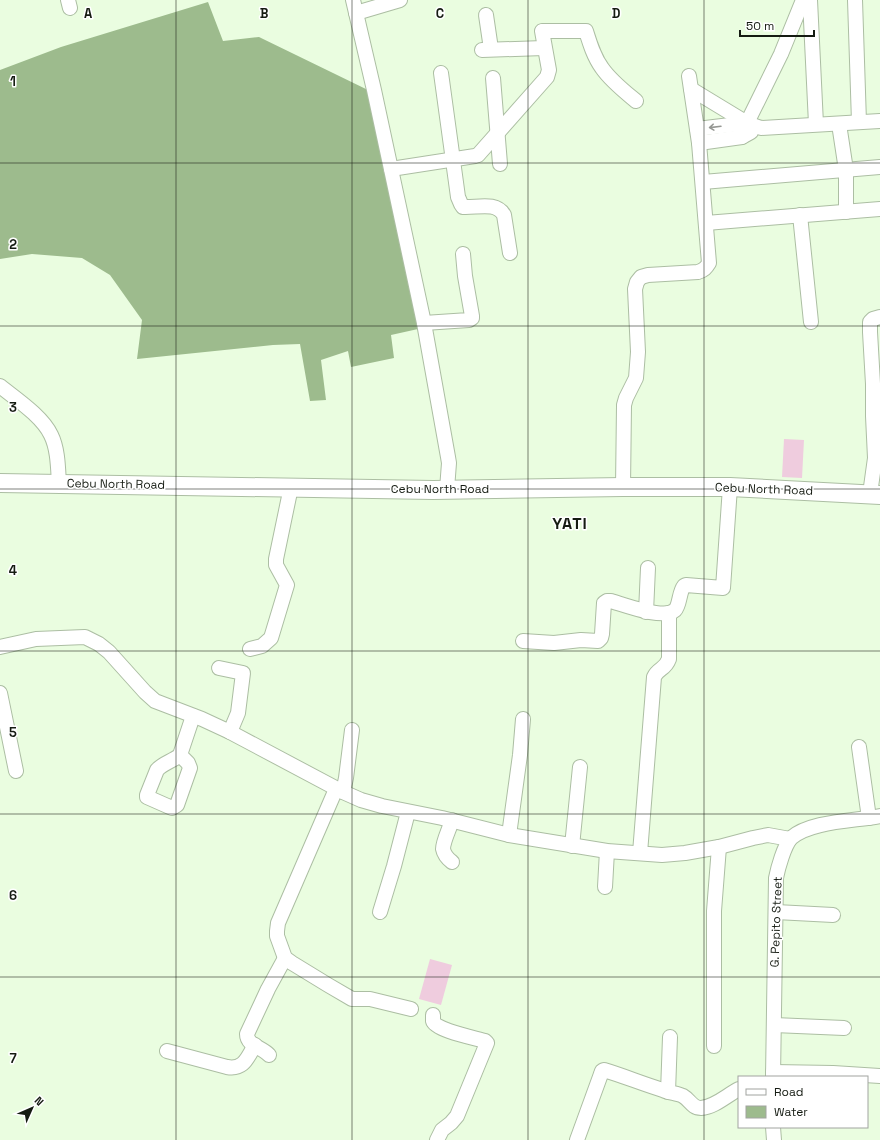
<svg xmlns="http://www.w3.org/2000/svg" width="880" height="1140" font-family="'Space Grotesk',sans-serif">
<rect width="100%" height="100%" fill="#eafde0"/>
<g fill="#efccde">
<path d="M 784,439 L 804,440 L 802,478 L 782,477 Z"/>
<path d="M 430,959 L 452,965 L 441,1005 L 419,999 Z"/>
</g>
<path fill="#9dbb8d" d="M 208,2 L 223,41 L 259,37 L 370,91 L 418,329 L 391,335 L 394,358 L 351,367 L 348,351 L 321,360 L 326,400 L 310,401 L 300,344 L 273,345 L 137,359 L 142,320 L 110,275 L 82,258 L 32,254 L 0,259 L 0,70 L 61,47 Z"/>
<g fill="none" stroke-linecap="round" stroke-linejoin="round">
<g stroke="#acbea3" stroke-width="16">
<g id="minor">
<path d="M 68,0 L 70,8"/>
<path d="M 353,0 L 374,90 L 424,323 L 448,457 L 449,463 L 447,489"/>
<path d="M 810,0 L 816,124"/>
<path d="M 855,0 L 859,122"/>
<path d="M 356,13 L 400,0"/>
<path d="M 486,15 L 491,49"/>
<path d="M 482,50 L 544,48"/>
<path d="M 441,73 L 458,197 L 461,204 L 463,207 C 477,208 496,201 504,215 L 510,253"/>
<path d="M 493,78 L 500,164"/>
<path d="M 691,89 L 747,123"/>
<path d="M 839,124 L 846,170 L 846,212"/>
<path d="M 697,129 L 747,123 L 761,128 L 880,121"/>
<path d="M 742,137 L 747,123 L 781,54 L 803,0"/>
<path d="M 699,143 L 742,137 L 751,132"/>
<path d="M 391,169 L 475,156 L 478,155 L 547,77 L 549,70 L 542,31 L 586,31 C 590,44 594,57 602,68 C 611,81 624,91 636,101"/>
<path d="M 703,182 L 880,167"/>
<path d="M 800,215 L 811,322"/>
<path d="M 706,223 L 880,209"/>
<path d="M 424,323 L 469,320 L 472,318 L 472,316 L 465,276 L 463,254"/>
<path d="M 0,386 C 16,399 42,416 51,435 C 58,449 58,468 59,484"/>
<path d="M 623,487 L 624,405 L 626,398 L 636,378 L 638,352 L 635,289 L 637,282 L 641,277 L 648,275 L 698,272 C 704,270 706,268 709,263 L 699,143 L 689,76"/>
<path d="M 870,494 L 875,458 L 873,416 L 873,384 L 870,332 L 870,322 L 873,319 L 880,317"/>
<path d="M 646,612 L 648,568"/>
<path d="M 523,641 L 554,643 L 581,640 L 598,641 L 601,638 L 602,634 L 604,603 L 607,601 L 611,601 C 625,605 664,620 675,610 C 680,605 679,592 684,586 L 686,585 L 723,588 L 730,487"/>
<path d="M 0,647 L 36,639 L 85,637 L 99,644 L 109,652 L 145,692 L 155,701 L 202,719 L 230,732 L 343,792 L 361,800 L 382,806 L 442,818 L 509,835 L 607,851 L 662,855 L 685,853 L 719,847 L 753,838 L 768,835 L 790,839"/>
<path d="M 250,649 L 262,646 L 271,638 L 287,585 L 276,565 L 276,559 L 291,487"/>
<path d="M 219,668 L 243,673 L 238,713 L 230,732"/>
<path d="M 0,693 L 16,771"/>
<path d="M 859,747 L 869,818"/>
<path d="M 180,755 L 188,763 L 190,768 L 177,805 L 172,808 L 147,797 L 147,795 L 157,770 C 163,763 173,761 180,755 L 193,716"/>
<path d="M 336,789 L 278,923 L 277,931 L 277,936 L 285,958 L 292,963 L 328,985 L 352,999 L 370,999 L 411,1009"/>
<path d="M 343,792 L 346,778 L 352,730"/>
<path d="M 509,835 L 520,755 L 523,719"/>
<path d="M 572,846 L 580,767"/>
<path d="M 640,853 L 654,677 C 658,668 665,670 669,659 L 669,613"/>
<path d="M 452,862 C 448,859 444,854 443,849 C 443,841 450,828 452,820"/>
<path d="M 605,887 L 607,851"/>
<path d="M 380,912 L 394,866 L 408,812"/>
<path d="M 776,912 L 833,915"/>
<path d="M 433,1015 C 433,1015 433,1020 433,1021 C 435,1030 475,1038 485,1041 L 487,1043 L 457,1116 L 451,1123 L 442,1130 L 437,1140"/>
<path d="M 774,1025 L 844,1028"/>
<path d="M 714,1046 L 714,911 L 719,847"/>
<path d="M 167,1051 L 227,1067 C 244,1070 247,1058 255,1045"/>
<path d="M 269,1055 C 262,1047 247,1046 247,1034 L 268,989 L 285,958"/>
<path d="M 773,1072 L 833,1073 L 880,1076"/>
<path d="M 773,1077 L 776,878 C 778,868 784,846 791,838 C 810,821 855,821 880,816"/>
<path d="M 668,1092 L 670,1037"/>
<path d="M 773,1127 L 774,1140"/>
<path d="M 577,1140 L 601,1074 L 602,1071 L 604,1070 C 624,1076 643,1084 663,1090 C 669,1093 677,1093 683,1096 C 690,1100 692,1108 701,1108 C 715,1107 727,1095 739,1089"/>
</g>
</g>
<g stroke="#acbea3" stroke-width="20">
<path id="major" d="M 0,483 L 433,490 L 623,487 L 730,487 L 880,495"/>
</g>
<use href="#minor" stroke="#fff" stroke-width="14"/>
<use href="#major" stroke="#fff" stroke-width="18"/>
</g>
<defs><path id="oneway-shaft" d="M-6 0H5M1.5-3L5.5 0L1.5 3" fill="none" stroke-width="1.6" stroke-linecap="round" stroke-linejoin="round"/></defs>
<use stroke="#969894" href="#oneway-shaft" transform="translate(715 127) rotate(173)"/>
<path fill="none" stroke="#151b12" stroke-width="1" stroke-opacity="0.55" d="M 176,0 L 176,1140M 352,0 L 352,1140M 528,0 L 528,1140M 704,0 L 704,1140M 0,163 L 880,163M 0,326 L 880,326M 0,489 L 880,489M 0,651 L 880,651M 0,814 L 880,814M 0,977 L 880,977"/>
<g text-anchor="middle" stroke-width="3" stroke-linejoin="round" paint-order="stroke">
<g font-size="12" fill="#151b12" stroke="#fff">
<text transform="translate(116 484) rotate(1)" y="4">Cebu North Road</text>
<text x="440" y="493">Cebu North Road</text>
<text transform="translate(764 489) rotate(2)" y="4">Cebu North Road</text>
<text transform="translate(776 922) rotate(-88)" y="4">G. Pepito Street</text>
</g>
<g font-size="16" font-weight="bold" letter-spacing="1" fill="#151b12" stroke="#fff">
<text x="570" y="529">YATI</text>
</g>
</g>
<g font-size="13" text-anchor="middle" font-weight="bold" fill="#151b12" stroke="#fff" stroke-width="3" stroke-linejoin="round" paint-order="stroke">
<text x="88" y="18">A</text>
<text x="264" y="18">B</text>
<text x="440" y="18">C</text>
<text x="616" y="18">D</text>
<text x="13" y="86">1</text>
<text x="13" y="249">2</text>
<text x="13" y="412">3</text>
<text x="13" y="575">4</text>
<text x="13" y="737">5</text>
<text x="13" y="900">6</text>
<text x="13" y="1063">7</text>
</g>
<rect x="738" y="1076" width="130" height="52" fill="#ffffff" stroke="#a1a4a0"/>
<rect x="746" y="1089" width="20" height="6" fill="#ffffff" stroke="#a1a4a0"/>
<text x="774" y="1096" font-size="12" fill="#151b12">Road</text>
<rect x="746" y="1106" width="20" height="12" fill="#9dbb8d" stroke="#a1a4a0"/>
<text x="774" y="1116" font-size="12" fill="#151b12">Water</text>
<g transform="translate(32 1108) rotate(45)" stroke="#ffffff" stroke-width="3" paint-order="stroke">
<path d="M0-3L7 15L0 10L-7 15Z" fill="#151b12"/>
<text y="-6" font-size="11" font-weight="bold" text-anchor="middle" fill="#151b12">N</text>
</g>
<path d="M740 30v6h74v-6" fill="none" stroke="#151b12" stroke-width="2"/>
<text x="746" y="30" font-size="12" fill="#151b12" stroke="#ffffff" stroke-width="3" paint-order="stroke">50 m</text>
</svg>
